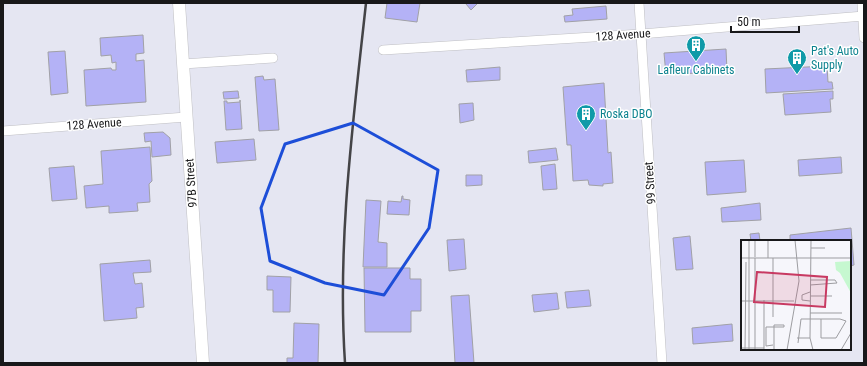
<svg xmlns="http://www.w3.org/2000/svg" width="867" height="366" font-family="'Roboto Condensed',sans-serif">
<rect width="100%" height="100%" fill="#f6f6fb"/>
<path fill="#e5e6f2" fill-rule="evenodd" d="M 3,3 L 862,3 L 864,38 L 864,363 L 3,363 ZM 742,241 L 850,241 L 850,349 L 742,349 Z"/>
<g fill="#b4b2f6" stroke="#a1a1a6">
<path d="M 387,3 L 420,3 L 417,22 L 385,18 Z"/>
<path d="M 467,3 L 478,3 L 471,10 L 466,4 Z"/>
<path d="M 606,6 L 607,19 L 565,22 L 564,16 L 573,15 L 572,9 Z"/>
<path d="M 143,35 L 144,53 L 136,54 L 136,61 L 144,60 L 146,102 L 86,106 L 84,70 L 111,68 L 112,70 L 116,70 L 116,62 L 112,63 L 111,55 L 101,56 L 100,38 Z"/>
<path d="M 726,49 L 727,71 L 666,75 L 664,53 Z"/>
<path d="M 65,51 L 68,93 L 51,95 L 48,52 Z"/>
<path d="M 827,66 L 828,82 L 832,82 L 833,89 L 766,93 L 765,69 Z"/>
<path d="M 500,67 L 500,80 L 467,82 L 466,70 Z"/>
<path d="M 263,76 L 264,80 L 275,79 L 279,130 L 259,131 L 255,77 Z"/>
<path d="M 604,83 L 608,153 L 611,152 L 613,183 L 603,184 L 603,186 L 589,185 L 588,180 L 573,181 L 571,145 L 567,145 L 563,87 Z"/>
<path d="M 238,91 L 239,98 L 224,99 L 223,92 Z"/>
<path d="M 833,91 L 833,99 L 830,99 L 831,112 L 785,115 L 783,94 Z"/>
<path d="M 240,100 L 242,129 L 226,130 L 224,101 L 227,101 L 227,103 L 240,102 Z"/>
<path d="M 473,103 L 474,120 L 460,123 L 459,104 Z"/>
<path d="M 163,132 L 170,138 L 171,155 L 152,157 L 151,141 L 145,142 L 144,133 Z"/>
<path d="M 254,139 L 256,160 L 217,163 L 215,142 Z"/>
<path d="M 150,147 L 152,181 L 149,184 L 150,202 L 137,203 L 138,211 L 109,213 L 109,206 L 86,208 L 84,186 L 103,184 L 101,151 Z"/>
<path d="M 556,148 L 558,160 L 529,163 L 528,151 Z"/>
<path d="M 841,157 L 842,173 L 799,176 L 798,160 Z"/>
<path d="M 744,160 L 746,192 L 707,195 L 705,162 Z"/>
<path d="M 555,164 L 557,189 L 543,190 L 541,166 Z"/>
<path d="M 74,166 L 77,199 L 52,201 L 49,168 Z"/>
<path d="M 466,175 L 482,175 L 482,185 L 466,186 Z"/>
<path d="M 402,196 L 403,196 L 403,199 L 410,200 L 409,215 L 387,214 L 388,201 L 401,202 Z"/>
<path d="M 366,200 L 381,201 L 378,242 L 387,243 L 387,267 L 363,267 Z"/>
<path d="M 760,203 L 761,220 L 722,222 L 721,208 Z"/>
<path d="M 851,228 L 854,265 L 850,266 L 850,241 L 790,241 L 790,235 Z"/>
<path d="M 759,233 L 760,241 L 751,241 L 750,234 Z"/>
<path d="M 690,236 L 693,269 L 676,270 L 673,238 Z"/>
<path d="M 464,239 L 466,269 L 449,271 L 447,240 Z"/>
<path d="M 150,260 L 151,272 L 133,273 L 135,284 L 142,283 L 144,307 L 136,308 L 137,318 L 104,321 L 100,264 Z"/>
<path d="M 364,268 L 410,268 L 410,279 L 421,279 L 421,311 L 411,311 L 411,332 L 365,332 Z"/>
<path d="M 267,276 L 291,277 L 290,312 L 273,312 L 273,290 L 267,290 Z"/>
<path d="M 589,290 L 591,306 L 567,308 L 565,292 Z"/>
<path d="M 557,293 L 559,309 L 534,312 L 532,295 Z"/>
<path d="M 469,295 L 474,363 L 455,363 L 451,296 Z"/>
<path d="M 294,323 L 319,324 L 318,363 L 287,363 L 287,358 L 293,358 Z"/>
<path d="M 732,324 L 733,341 L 693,344 L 692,328 Z"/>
</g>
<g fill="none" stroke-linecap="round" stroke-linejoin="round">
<g stroke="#bfbfc3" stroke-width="10">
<g id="minor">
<path d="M 639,3 L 662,363"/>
<path d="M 862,3 L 864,38"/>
<path d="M 383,50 L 641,34 L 864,16"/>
<path d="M 183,64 L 273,58"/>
<path d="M 3,131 L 186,117"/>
</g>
</g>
<g stroke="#bfbfc3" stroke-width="13">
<path id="tertiary" d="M 179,3 L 203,363"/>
</g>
<use href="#minor" stroke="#fff" stroke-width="9"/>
<use href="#tertiary" stroke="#fff" stroke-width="12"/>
<path stroke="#444447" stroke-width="2.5" d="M 345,363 C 337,242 353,123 366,3"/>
</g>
<path fill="none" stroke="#1d4ed8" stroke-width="3" stroke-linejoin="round" d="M 353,123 L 438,170 L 429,228 L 384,295 L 325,283 L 270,261 L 261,208 L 285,144 Z"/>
<defs>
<g id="building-pin" transform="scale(1)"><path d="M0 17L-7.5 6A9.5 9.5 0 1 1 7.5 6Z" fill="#0f9aa8" stroke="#fff"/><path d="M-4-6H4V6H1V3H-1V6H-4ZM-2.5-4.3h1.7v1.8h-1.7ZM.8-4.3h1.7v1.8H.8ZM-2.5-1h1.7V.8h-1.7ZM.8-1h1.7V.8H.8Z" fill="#fff"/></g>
</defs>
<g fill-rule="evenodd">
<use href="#building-pin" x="696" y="45"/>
<use href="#building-pin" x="797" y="58"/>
<use href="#building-pin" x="586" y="114"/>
</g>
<g text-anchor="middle" stroke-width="3" stroke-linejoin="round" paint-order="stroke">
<g font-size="12" fill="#18181a" stroke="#fff">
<text transform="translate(623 35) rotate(-4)" y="4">128 Avenue</text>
<text transform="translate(94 124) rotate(-4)" y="4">128 Avenue</text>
<text transform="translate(191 183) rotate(-94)" y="4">97B Street</text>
<text transform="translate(650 183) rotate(-94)" y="4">99 Street</text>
</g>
<g font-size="12" fill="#0d838f" stroke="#fff" text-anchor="start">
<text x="811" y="55">Pat's Auto<tspan x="811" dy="14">Supply</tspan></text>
<text x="696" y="74" text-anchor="middle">Lafleur Cabinets</text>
<text x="600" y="118">Roska DBO</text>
</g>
</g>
<g transform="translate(741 240)">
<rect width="110" height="110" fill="#f6f6fb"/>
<path d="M 110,21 L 110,53 L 99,33 L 95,30 L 94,22 Z" fill="#c6f8d0"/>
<path fill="none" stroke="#9d9da1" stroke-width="1" d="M 14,0 L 14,17M 27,0 L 27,18M 70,0 L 69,98 L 72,110M 70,8 L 84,8M 0,18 L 110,18M 69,40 L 94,40 L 96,43 L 69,45M 69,56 L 91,56M 0,61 L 53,61M 69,61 L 61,60 L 61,55 L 69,52M 69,73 L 101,73M 32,77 L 32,18M 33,87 L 33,110M 56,98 L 69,98M 57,103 L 60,79 L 99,79 L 105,81 L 95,98 L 80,98 L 80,79M 32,105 L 25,106 L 25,87 L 43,87 L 43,85 L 33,85 L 33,87M 0,108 L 23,108M 4,110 L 5,22M 8,110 L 8,0M 14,110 L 14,18M 23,110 L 23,60M 46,110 L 58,41 L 54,0M 61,110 L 99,110M 100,110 L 110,93"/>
<path fill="#c83a62" fill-opacity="0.15" stroke="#c83a62" stroke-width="2" d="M 16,32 L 86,37 L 84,67 L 13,62 Z"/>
<rect width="110" height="110" fill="none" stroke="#18181a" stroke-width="2"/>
</g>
<rect width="867" height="366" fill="none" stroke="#18181a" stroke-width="8"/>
<path d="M731 26v6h68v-6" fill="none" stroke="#18181a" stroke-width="2"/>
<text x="737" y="26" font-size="12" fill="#18181a" stroke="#ffffff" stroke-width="3" paint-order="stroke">50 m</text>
</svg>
